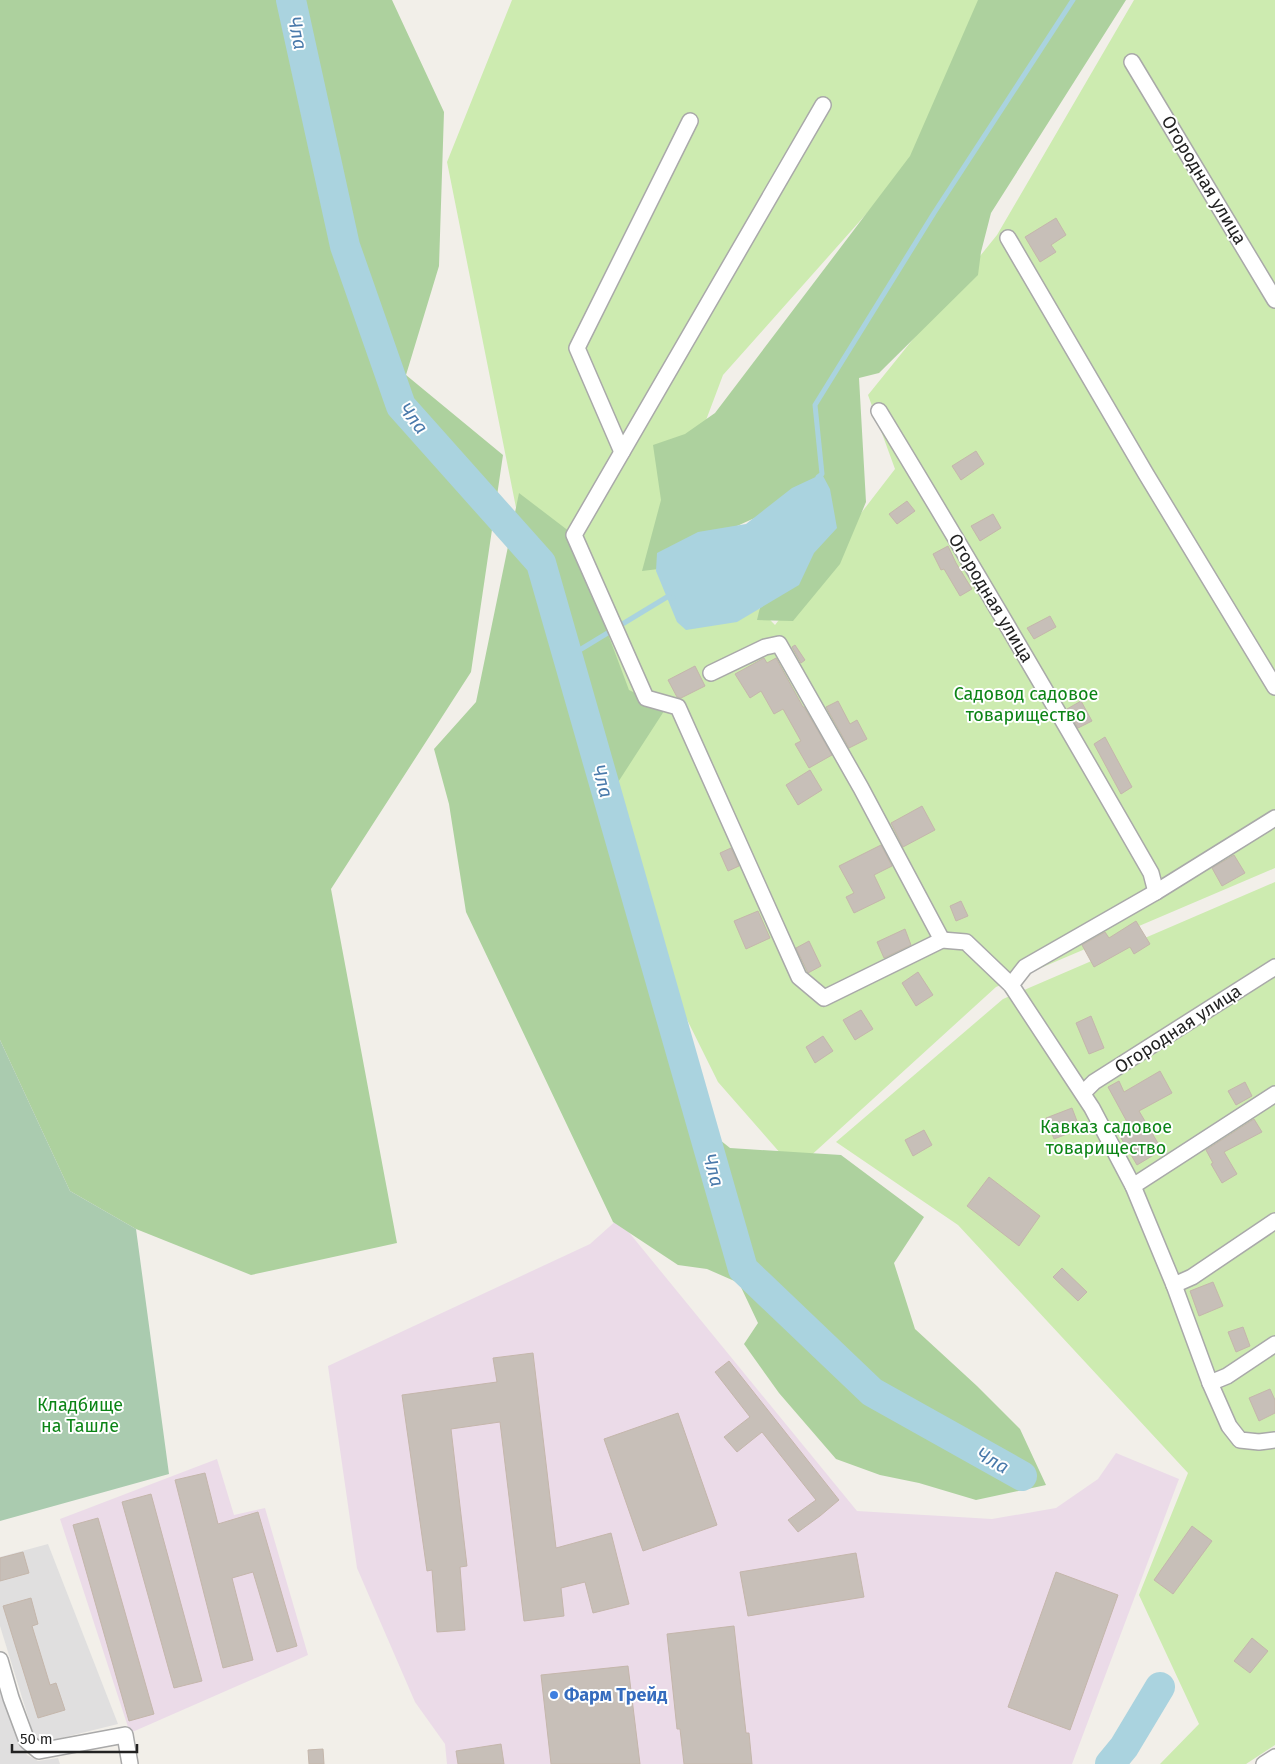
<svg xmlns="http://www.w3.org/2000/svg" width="1275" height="1764" font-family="'Fira Sans',sans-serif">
<rect width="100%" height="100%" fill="#f2efe9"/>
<g fill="#e0dfdf">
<path d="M 48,1544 L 118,1724 L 45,1742 L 38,1739 L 33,1733 L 0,1626 L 0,1557 Z"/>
<path d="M 0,1679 L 27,1755 L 38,1761 L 58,1758 L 60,1764 L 0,1764 Z"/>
</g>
<g fill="#ebdbe8">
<path d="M 618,1219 L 857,1511 L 992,1519 L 1056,1508 L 1098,1479 L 1116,1453 L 1179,1479 L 1072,1764 L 447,1764 L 445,1744 L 415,1702 L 357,1568 L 328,1366 L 590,1244 Z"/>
<path d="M 217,1459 L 234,1515 L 265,1508 L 308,1655 L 130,1733 L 60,1519 Z"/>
</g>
<g fill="#cdebb0">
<path d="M 512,0 L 998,0 L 916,158 L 723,375 L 679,492 L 696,545 L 775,625 L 895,469 L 868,395 L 997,235 L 1134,0 L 1275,0 L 1275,868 L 996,987 L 795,1170 L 718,1082 L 572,788 L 447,162 Z"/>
<path d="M 1275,882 L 1275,1745 L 1246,1764 L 1160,1764 L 1199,1724 L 1139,1595 L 1188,1473 L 958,1225 L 836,1142 L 1003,999 Z"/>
</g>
<g fill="#add19e">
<path d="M 0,0 L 392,0 L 444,112 L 439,266 L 406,375 L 503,455 L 471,672 L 331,889 L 397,1243 L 251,1275 L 136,1229 L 70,1191 L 0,1040 Z"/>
<path d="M 978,0 L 1126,0 L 991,213 L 981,252 L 978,275 L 879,373 L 859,378 L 866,502 L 840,564 L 793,621 L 757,620 L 762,599 L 768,512 L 737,526 L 667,568 L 642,571 L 661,500 L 653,445 L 685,434 L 715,413 L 910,156 Z"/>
<path d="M 519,493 L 574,535 L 596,602 L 629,690 L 666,708 L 613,790 L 711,1108 L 705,1128 L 730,1148 L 841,1155 L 924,1217 L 894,1263 L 915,1329 L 977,1386 L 1020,1429 L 1046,1485 L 976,1500 L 919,1483 L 880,1475 L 836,1459 L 779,1393 L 744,1344 L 758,1323 L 739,1283 L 707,1269 L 678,1265 L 613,1222 L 466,912 L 449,804 L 434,749 L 476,702 Z"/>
</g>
<path fill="#aacbaf" d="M 0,1040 L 70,1191 L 136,1229 L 169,1474 L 0,1521 Z"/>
<path fill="#aad3df" d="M 822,474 L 830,489 L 837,528 L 814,553 L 799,585 L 737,622 L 686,630 L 677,622 L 656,571 L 657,553 L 698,532 L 746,524 L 792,488 Z"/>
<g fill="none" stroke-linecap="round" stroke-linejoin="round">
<g stroke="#aad3df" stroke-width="5">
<path d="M 818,477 L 822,474 L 815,405 L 934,213 L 1073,0"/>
<path d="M 568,657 L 667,597 L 673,598"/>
</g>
<g stroke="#aad3df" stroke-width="30">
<path d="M 291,0 L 345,246 L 401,406 L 541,563 L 743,1269 L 872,1392 L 1022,1476"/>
<path d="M 1110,1764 L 1124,1747 L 1160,1687"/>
</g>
</g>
<g fill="#c7bfb8" stroke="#c4b6ab">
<path d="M 1056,218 L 1066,235 L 1051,245 L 1056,252 L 1040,262 L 1025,237 Z"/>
<path d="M 976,451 L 984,464 L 961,480 L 952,466 Z"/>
<path d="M 907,501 L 915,511 L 897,524 L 889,514 Z"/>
<path d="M 993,514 L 1001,528 L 980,541 L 971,526 Z"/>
<path d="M 948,546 L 956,563 L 972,589 L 960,596 L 944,569 L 941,570 L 933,554 Z"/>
<path d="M 1050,616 L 1056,627 L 1034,639 L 1027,628 Z"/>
<path d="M 795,645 L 805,660 L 801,663 L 792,647 Z"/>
<path d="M 764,658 L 767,663 L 776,658 L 803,707 L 804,707 L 832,755 L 809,768 L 795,744 L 801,741 L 783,709 L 774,714 L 761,691 L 750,698 L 735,674 Z"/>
<path d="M 695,666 L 705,686 L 681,698 L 677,697 L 668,680 Z"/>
<path d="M 838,701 L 850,724 L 857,720 L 867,739 L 849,748 L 826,707 Z"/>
<path d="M 1081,701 L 1092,721 L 1078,728 L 1067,709 Z"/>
<path d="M 1105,737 L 1132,787 L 1121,794 L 1094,744 Z"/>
<path d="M 810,770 L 822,790 L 798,805 L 786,785 Z"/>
<path d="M 922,806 L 935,830 L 903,847 L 891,823 Z"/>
<path d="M 881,845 L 892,866 L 874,875 L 885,898 L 854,913 L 846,897 L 854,893 L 839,866 Z"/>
<path d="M 731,848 L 739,866 L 728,871 L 720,853 Z"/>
<path d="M 1234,855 L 1245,873 L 1222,886 L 1212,868 Z"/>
<path d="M 961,901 L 968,916 L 956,921 L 950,906 Z"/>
<path d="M 758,911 L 770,938 L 746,949 L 734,921 Z"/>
<path d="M 1136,921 L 1150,944 L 1134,954 L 1130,947 L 1094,967 L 1082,945 L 1105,932 L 1109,938 Z"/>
<path d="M 905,929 L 911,945 L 884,958 L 877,942 Z"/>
<path d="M 809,941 L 821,966 L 808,973 L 796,948 Z"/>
<path d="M 918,972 L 933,995 L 916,1006 L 902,983 Z"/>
<path d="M 861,1010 L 873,1029 L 855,1040 L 843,1020 Z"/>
<path d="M 1091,1016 L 1104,1048 L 1089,1054 L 1076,1023 Z"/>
<path d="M 823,1036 L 833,1051 L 815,1063 L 806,1047 Z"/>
<path d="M 1160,1071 L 1172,1093 L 1139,1111 L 1162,1150 L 1137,1165 L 1121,1138 L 1132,1131 L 1108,1087 L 1119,1081 L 1124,1092 Z"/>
<path d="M 1245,1082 L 1252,1096 L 1236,1105 L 1228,1091 Z"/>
<path d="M 1072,1108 L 1080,1129 L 1054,1139 L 1046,1118 Z"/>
<path d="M 1254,1119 L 1262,1132 L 1224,1152 L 1237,1174 L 1222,1183 L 1211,1164 L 1213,1163 L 1206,1150 Z"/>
<path d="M 924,1130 L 932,1145 L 913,1156 L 905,1140 Z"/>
<path d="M 989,1177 L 1040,1216 L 1019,1246 L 967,1206 Z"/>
<path d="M 1062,1268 L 1087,1292 L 1078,1301 L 1053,1277 Z"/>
<path d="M 1213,1282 L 1223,1306 L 1199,1316 L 1190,1291 Z"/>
<path d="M 1243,1327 L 1250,1346 L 1236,1352 L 1228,1332 Z"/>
<path d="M 533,1353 L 556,1548 L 611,1533 L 629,1604 L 593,1613 L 585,1582 L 561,1588 L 564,1616 L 524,1621 L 500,1422 L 451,1429 L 467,1566 L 460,1567 L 465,1630 L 437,1632 L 432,1570 L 427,1571 L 402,1395 L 497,1382 L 493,1358 Z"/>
<path d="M 729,1361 L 839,1500 L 820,1516 L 798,1532 L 788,1520 L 816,1500 L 762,1432 L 737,1452 L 724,1437 L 750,1417 L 715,1372 Z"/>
<path d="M 1270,1389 L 1275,1400 L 1275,1413 L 1259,1421 L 1249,1398 Z"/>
<path d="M 678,1413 L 717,1525 L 643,1551 L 604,1439 Z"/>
<path d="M 205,1473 L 218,1524 L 258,1512 L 297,1646 L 277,1652 L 253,1572 L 232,1578 L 253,1660 L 223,1668 L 175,1480 Z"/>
<path d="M 151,1494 L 202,1681 L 174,1688 L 122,1502 Z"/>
<path d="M 98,1518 L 154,1714 L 129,1721 L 73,1525 Z"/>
<path d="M 1192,1526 L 1212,1541 L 1173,1594 L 1154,1580 Z"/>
<path d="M 23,1552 L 29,1573 L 0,1581 L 0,1558 Z"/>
<path d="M 856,1553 L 864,1597 L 748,1616 L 740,1572 Z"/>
<path d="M 1056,1572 L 1118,1595 L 1070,1730 L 1008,1707 Z"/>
<path d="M 31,1598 L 38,1624 L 32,1626 L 50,1685 L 56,1683 L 65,1710 L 38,1718 L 3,1606 Z"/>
<path d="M 734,1626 L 746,1733 L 749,1733 L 752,1764 L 684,1764 L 680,1729 L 677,1729 L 667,1634 Z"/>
<path d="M 1252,1638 L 1268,1651 L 1250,1673 L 1234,1661 Z"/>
<path d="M 628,1666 L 640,1764 L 551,1764 L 541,1675 Z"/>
<path d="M 501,1744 L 504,1764 L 458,1764 L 456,1751 Z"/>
<path d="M 323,1749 L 324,1764 L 309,1764 L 308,1750 Z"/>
</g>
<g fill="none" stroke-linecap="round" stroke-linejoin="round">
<g stroke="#a9a9a9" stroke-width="18">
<g id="street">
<path d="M 1132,62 L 1275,300"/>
<path d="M 823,105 L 574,535 L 646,698 L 678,707 L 799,977 L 824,998 L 942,940 L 966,942 L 1011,985 L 1092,1108 L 1133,1186 L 1174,1285 L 1210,1383 L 1229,1426 L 1240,1440 L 1259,1442 L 1275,1440"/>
<path d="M 1008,238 L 1146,474 L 1275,687"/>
<path d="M 879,411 C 972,564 1062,718 1151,873 L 1156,892"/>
<path d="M 622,452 L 577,348 L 690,121"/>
<path d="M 711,673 L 765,647 L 779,644 L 861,788 L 942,940"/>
<path d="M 1011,985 L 1025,967 L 1156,892 L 1275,818"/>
<path d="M 1083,1093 L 1094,1082 L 1275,967"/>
<path d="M 1133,1186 L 1275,1094"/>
<path d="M 1174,1285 L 1192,1277 L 1275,1221"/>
<path d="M 1210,1383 L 1227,1376 L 1275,1344"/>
<path d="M 0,1660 L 11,1698 L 27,1741 L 39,1751 L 125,1735 L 130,1764"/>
<path d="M 1264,1764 L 1275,1757"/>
</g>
</g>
<use href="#street" stroke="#fff" stroke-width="15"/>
</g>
<circle fill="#3f7fe0" stroke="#fff" stroke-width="2" cx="554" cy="1695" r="5"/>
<g text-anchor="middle" stroke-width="4" stroke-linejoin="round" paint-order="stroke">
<g font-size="18" fill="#222" stroke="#fff">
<text transform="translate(1204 180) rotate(59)" y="6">Огородная улица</text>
<text transform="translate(991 598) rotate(59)" y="6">Огородная улица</text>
<text transform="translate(1178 1029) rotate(-33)" y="6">Огородная улица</text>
</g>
<g font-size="18" fill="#0c8416" stroke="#fff">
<text x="1026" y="700">Садовод садовое<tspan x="1026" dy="21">товарищество</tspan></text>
<text x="1106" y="1133">Кавказ садовое<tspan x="1106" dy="21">товарищество</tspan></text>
<text x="80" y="1411">Кладбище<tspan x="80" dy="21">на Ташле</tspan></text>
</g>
<g font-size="18" font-weight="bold" fill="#366cbe" stroke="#fff" text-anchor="start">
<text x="564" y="1701">Фарм Трейд</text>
</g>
<g font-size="19" font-style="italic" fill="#4a7aab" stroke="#fff">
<text transform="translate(298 33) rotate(78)" y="7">Чла</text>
<text transform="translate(414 418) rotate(52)" y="7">Чла</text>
<text transform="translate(603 781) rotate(74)" y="7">Чла</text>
<text transform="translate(714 1170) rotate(74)" y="7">Чла</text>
<text transform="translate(993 1460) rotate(29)" y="7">Чла</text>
</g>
</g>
<path d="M12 1744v8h125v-8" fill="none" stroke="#222222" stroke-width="2.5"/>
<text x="20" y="1744" font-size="15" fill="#222222" stroke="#ffffff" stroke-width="4" paint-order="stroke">50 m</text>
</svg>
